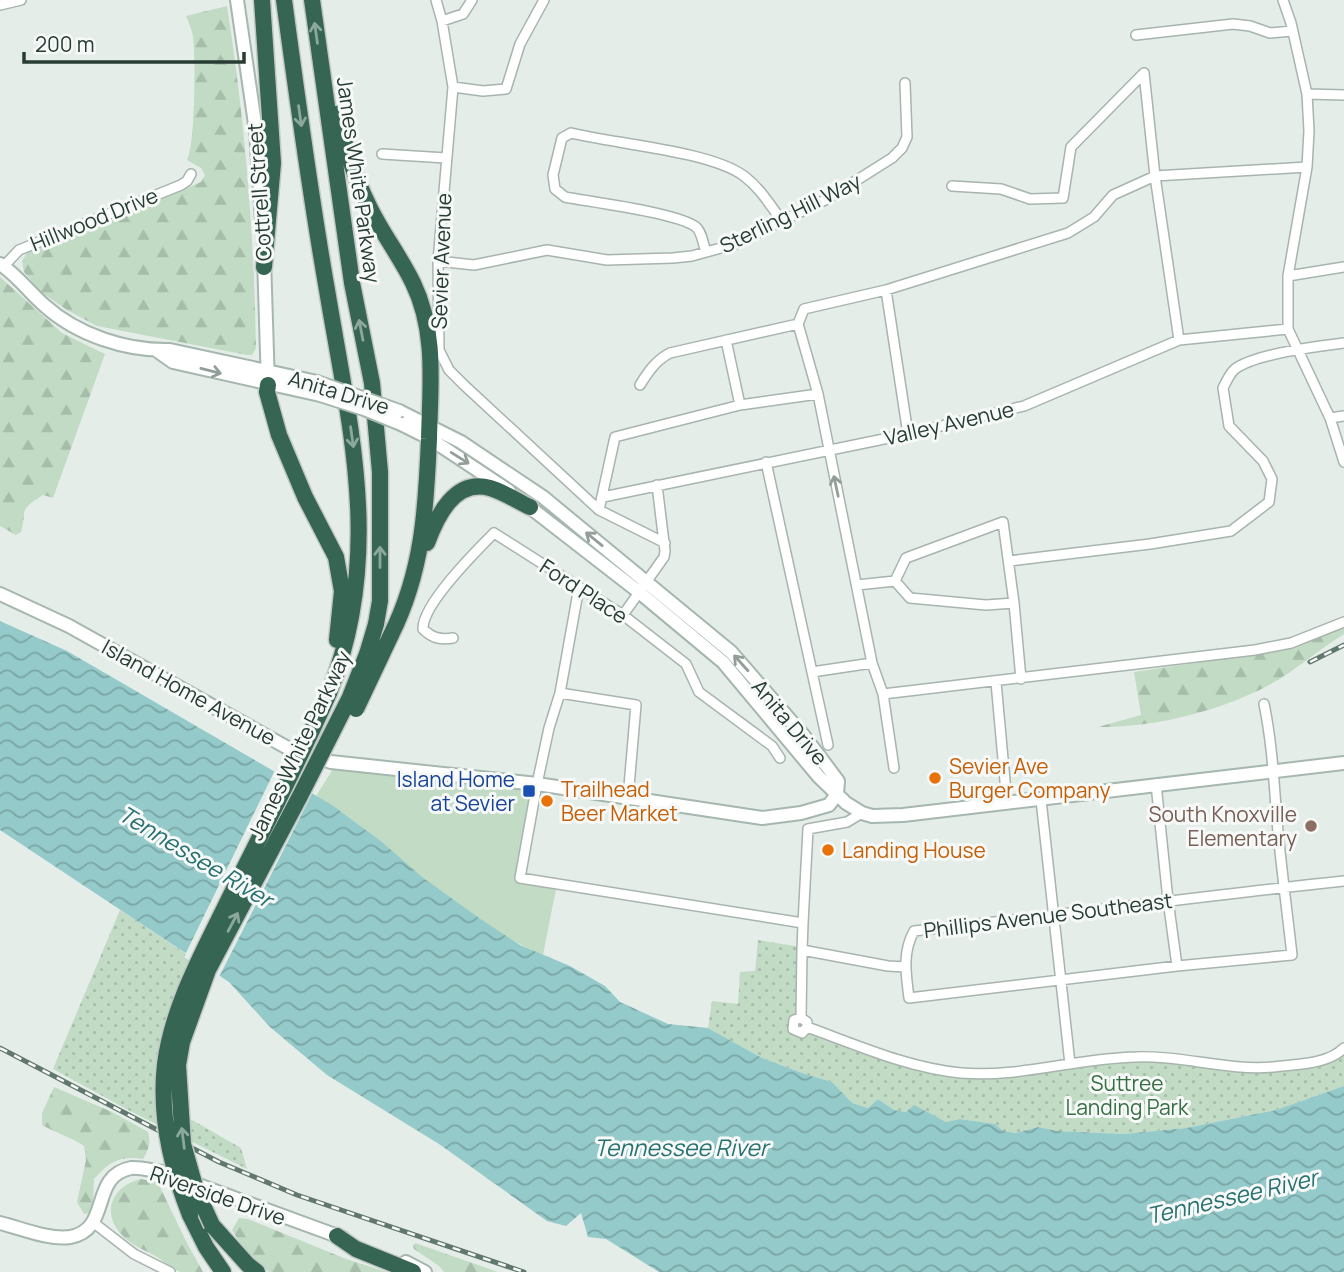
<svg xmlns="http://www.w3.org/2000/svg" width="1344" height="1272" font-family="Manrope,sans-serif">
<defs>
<pattern id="forest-firs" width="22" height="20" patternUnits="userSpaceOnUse" patternTransform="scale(1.75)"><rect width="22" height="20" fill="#c1dbc4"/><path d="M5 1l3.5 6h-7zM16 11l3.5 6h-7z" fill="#a6bda9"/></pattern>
<pattern id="park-dots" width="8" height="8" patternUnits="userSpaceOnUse" patternTransform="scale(1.75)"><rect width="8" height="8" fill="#c1dbc4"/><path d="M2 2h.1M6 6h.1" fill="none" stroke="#a6bda9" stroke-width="1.8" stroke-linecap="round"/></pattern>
<pattern id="water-waves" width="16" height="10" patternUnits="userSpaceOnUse" patternTransform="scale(1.75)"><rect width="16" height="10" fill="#95caca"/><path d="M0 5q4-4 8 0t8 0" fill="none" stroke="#7aa5a5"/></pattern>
</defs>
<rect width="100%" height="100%" fill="#e5ede8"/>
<!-- green -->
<path fill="#c1dbc4" d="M333,769l198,20 -15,83 1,8 14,5 25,4 -13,66c-39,-16 -91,-52 -123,-79 -34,-29 -66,-58 -104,-80z"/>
<!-- forest -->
<path fill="url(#forest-firs)" d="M227,6c18,114 27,227 29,342l-4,7h-5l-150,-29 -30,-16 -26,-18 -17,-20 -2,-11 6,-10 59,-20 114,-49 4,-7 -4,-7 -14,-8c8,-14 9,-104 6,-123 -1,-7 -4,-14 -7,-21z
M0,277l62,56 43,21 -52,144 -10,-3c-27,17 -15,14 -22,37l-5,3 -16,-9z
M1344,626v8c-26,16 -49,37 -75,51 -48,26 -117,43 -171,42l43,-12 -7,-43 149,-22z
M54,1087l58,25 36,20c3,11 1,17 -5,27 -23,-4 -34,3 -49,20l-1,25 -3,9 -6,1 -7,-12 9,-42 -2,-14c-13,-9 -28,-13 -42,-21v-12z
M141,1179l14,3 5,5 27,56 16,29c-7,0 -15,0 -22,0 -8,-2 -16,-10 -24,-15 -10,-6 -24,-11 -33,-20 -24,-22 -13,-51 17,-58z
M239,1218l9,1 98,40 41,13h-118c-16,-13 -27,-25 -37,-42z
M415,1243l83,29h-54l-5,-6 -25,-17 -1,-3z"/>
<!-- park -->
<path fill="url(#park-dots)" d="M120,910l72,48 -22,53 -14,49 1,40 84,48 6,21 -117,-58 -77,-42z
M758,940l37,6 7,4 -1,67 7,8 92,34 61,14 157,-15 115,9 83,-6 28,-13v38l-68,24 -90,18 -62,6 -67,-3 -19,-4 -22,6 -13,-2 -8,-7 -35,-5 -14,3 -32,-16 -7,6 -13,-2 -16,-11 -10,9 -16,-5 -20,-21 -27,-8 -43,-16 -54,-30 4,-27 26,3 2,-32 15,-1z"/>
<!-- water -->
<path fill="url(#water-waves)" d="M0,621l67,30 265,154 50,37 40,35 57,41 41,27 50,21 35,20 15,16 48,22 40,4 54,30 43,16 27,8 20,21 16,5 10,-9 16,11 12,2 8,-7 32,17 14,-3 35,5 8,7 13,2 22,-6 19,4 67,3 62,-6 90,-18 68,-24v186h-685l-53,-33 -18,-2 -7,-24 -15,13 -19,-5 -108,-77 -112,-69 -57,-48 -41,-45 -229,-152z"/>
<!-- pier -->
<path fill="#e5ede8" d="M276,768l38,22 -96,189 -34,-22z"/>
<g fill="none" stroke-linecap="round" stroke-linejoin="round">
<defs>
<path id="street" d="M436,0l6,21 11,66 -15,174 1,89 10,20 15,15 135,125 66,33
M1283,0l8,23 16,71 2,37 -2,36 -19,109v53l42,89 14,44
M0,5l21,-5
M442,21l21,-7 9,-14
M1136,35l97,-11 17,2 20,7 22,-2
M1144,73l11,103 24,164
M453,87l30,4 23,-2 14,-45 24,-44
M1307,94l37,1
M382,154l64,4
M952,186l49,3 29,10 33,-1 8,-51 73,-74
M706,252c-3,-8 -4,-20 -10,-25 -17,-14 -105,-25 -131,-30l-10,-8 -2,-14 9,-37 9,-5c45,11 139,18 173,43 16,12 26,29 38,45
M438,261l36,4 73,-15 60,10 66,-2 19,-2 43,-12 92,-45 65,-41 10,-10 5,-11 -2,-54
M4,266l15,-16 162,-65 6,-4 4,-7
M1288,276l56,-9
M886,290l22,144
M798,324l20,70 54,269 11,31 11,74
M726,340l14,65
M640,385c8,-13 16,-25 30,-32l128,-29 6,-15 82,-19 182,-57 26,-16 19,-22 42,-19 152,-9
M1330,418l14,-2
M766,462l62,283
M603,497l305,-63 116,-28 155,-66 109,-11
M599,510l16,-73 125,-32 78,-11
M1009,561l141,-17 81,-13 38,-29 3,-23 -9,-18 -34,-35 -6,-38c3,-6 7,-15 12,-19 19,-15 84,-23 109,-26
M895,581l11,-23 97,-36 11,81 7,76
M895,581l15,17 76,7 28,-2
M857,585l38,-4
M579,587l-19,106 -11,35 -12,56 -17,94 283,45 -1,27 86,16 17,1
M623,615l41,-58 1,-6 -8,-66
M453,638c-13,2 -21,0 -30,-9 -1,-24 53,-78 71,-96l129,82 63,49 13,28 73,54 8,12
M812,672l60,-9
M996,682l11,121
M560,693l76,12 -8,93
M883,694l372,-44 36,-7 53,-21
M1264,704c8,38 10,78 13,117 4,45 10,89 15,134l-115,11 -268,32c-3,-24 -7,-45 5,-67 143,-15 286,-35 430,-50
M1156,784l12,116 9,66
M1041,800l29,264
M803,923l5,-94 39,-7 15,-9
M802,950l-1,68 6,4v5c50,18 101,41 154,46 59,5 116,-15 175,-16 46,-2 91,14 137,10 23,-3 54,-2 71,-19
M801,1018l-7,2 -1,9 9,4 5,-6
M94,1223l40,31 36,18"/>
<path id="secondary" d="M237,0l19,131 6,91
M264,258l4,127
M0,264c17,11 29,28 44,41 33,30 82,46 126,45l147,32
M156,350l17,12 147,33
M399,411l62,31 82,55 188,155 73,84 34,45 -1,13
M401,424l28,14 80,53
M523,502l116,90 84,70 96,115 27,26 16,10 10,3 31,-1 441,-52
M0,594l69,32 217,121 45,15 206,22 225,34 39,-5 28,-8 8,-11
M0,1223c21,5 48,17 70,14 42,-7 19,-61 61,-69 10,-1 22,3 32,4l180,66
M406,1262l19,10"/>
<path id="highway" d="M262,0l11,163 -9,104
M284,0c13,97 26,194 43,290 23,139 57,265 2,403
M312,0l40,283 20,100 8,89v129l-4,23
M336,114c9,31 18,62 32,90 13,28 32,52 45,79 24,49 17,104 16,156 -3,70 -6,132 -38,196
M268,385l-1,7 12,43 26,62 31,60 6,34 -5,49
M427,543c10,-27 28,-65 63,-55 14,4 27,13 40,19
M190,1215l16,32 17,25
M212,1225l36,40 9,7
M337,1236l19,13 57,23"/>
</defs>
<!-- street casing -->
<use href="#street" stroke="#a8b4ae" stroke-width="12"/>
<!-- secondary casing -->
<use href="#secondary" stroke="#a5b7ae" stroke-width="16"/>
<!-- highway casing -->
<use href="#highway" stroke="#c3c8c6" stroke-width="19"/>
<!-- street -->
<use href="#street" stroke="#fff" stroke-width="9"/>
<!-- secondary -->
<use href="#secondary" stroke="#fff" stroke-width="12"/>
<!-- highway -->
<use href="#highway" stroke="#366554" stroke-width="16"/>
<defs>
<path id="rail" d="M1310,662l34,-17
M0,1048l219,114 78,33 227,77"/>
</defs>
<!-- rail casing -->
<use href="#rail" stroke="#61786e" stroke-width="5"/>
<!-- rail -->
<use href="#rail" stroke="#f6f9f7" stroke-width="2.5" stroke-dasharray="8" stroke-linecap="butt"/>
<defs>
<path id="secondary-bridge" d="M317,382l82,29
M320,395l44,14 37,15"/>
<path id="highway-bridge" d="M356,709l35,-74
M190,1215c-19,-48 -31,-99 -25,-151 7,-55 35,-106 59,-155 35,-71 73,-143 105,-216
M212,1225l-16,-35 -13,-46 -5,-79 4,-23 26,-72 92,-174 50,-99 17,-43 9,-30"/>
</defs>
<!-- secondary-bridge casing -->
<use href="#secondary-bridge" stroke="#a5b7ae" stroke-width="16" stroke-linecap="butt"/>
<!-- highway-bridge casing -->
<use href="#highway-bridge" stroke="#c3c8c6" stroke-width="19" stroke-linecap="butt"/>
<!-- secondary-bridge -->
<use href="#secondary-bridge" stroke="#fff" stroke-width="12"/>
<!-- highway-bridge -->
<use href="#highway-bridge" stroke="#366554" stroke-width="16"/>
</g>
<!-- one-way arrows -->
<defs><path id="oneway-shaft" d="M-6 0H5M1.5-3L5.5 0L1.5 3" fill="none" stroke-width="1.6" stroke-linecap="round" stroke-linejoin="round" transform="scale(1.75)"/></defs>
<g stroke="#8ca89d">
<use href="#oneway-shaft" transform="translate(316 33) rotate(-98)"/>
<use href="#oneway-shaft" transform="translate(300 116) rotate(82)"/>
<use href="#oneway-shaft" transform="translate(361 330) rotate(-101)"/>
<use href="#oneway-shaft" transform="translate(352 437) rotate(82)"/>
<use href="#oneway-shaft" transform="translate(380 557) rotate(-90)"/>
<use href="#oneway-shaft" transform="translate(233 922) rotate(-62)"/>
<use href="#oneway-shaft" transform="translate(183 1138) rotate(-97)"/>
</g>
<g stroke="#939e99">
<use href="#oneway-shaft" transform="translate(211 371) rotate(14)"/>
<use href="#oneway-shaft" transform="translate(460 458) rotate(32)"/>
<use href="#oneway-shaft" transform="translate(836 486) rotate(-102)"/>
<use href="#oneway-shaft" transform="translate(594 539) rotate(-141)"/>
<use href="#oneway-shaft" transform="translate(741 663) rotate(-132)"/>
</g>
<!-- markers -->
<g fill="#e8710a" stroke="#f6f9f7" stroke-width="2.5">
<circle cx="935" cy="778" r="7"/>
<circle cx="547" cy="801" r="7"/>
<circle cx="828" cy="850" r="7"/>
</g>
<rect fill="#1a4fb4" stroke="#f6f9f7" stroke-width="2.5" x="522" y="784" width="14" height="14" rx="3.5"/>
<circle fill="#8d6e63" stroke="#f6f9f7" stroke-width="2.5" cx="1311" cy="826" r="7"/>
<g text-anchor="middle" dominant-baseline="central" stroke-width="6" stroke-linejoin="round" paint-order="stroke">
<!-- street labels -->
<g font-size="21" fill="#273c33" stroke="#f6f9f7">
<text transform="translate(359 180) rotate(82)">James White Parkway</text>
<text transform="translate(259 192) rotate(-94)">Cottrell Street</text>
<text transform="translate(790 213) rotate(-26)">Sterling Hill Way</text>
<text transform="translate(94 219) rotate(-22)">Hillwood Drive</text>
<text transform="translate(441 261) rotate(-88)">Sevier Avenue</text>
<text transform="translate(339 392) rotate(17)">Anita Drive</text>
<text transform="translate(949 423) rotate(-13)">Valley Avenue</text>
<text transform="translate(584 591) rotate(33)">Ford Place</text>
<text transform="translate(189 692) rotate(29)">Island Home Avenue</text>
<text transform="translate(790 722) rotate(50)">Anita Drive</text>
<text transform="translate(299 745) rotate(-64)">James White Parkway</text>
<text transform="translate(1048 915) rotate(-7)">Phillips Avenue Southeast</text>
<text transform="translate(218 1195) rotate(19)">Riverside Drive</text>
</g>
<!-- food labels -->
<g font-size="21" fill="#c56008" stroke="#f6f9f7" text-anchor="start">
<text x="949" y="766">Sevier Ave<tspan x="949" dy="24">Burger Company</tspan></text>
<text x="561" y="789">Trailhead<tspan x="561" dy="24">Beer Market</tspan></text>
<text x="842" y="850">Landing House</text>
</g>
<!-- transit labels -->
<g font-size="21" fill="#164399" stroke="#f6f9f7" text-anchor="end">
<text x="515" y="779">Island Home<tspan x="515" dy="24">at Sevier</tspan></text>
</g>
<!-- education labels -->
<g font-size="21" fill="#785e54" stroke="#f6f9f7" text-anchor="end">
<text x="1297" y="814">South Knoxville<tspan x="1297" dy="24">Elementary</tspan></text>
</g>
<!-- park labels -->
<g font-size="21" fill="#356f43" stroke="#f6f9f7">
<text x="1127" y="1083">Suttree<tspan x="1127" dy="24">Landing Park</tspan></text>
</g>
<!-- water labels -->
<g font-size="23" font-style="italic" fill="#287171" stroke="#f6f9f7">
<text transform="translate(196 856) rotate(31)">Tennessee River</text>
<text x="681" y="1147">Tennessee River</text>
<text transform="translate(1232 1196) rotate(-13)">Tennessee River</text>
</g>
</g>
<!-- scale -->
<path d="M24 52v10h220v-10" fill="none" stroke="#273c33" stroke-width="3.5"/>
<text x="35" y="52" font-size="21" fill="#273c33" stroke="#f6f9f7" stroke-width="5" paint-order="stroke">200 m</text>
</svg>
